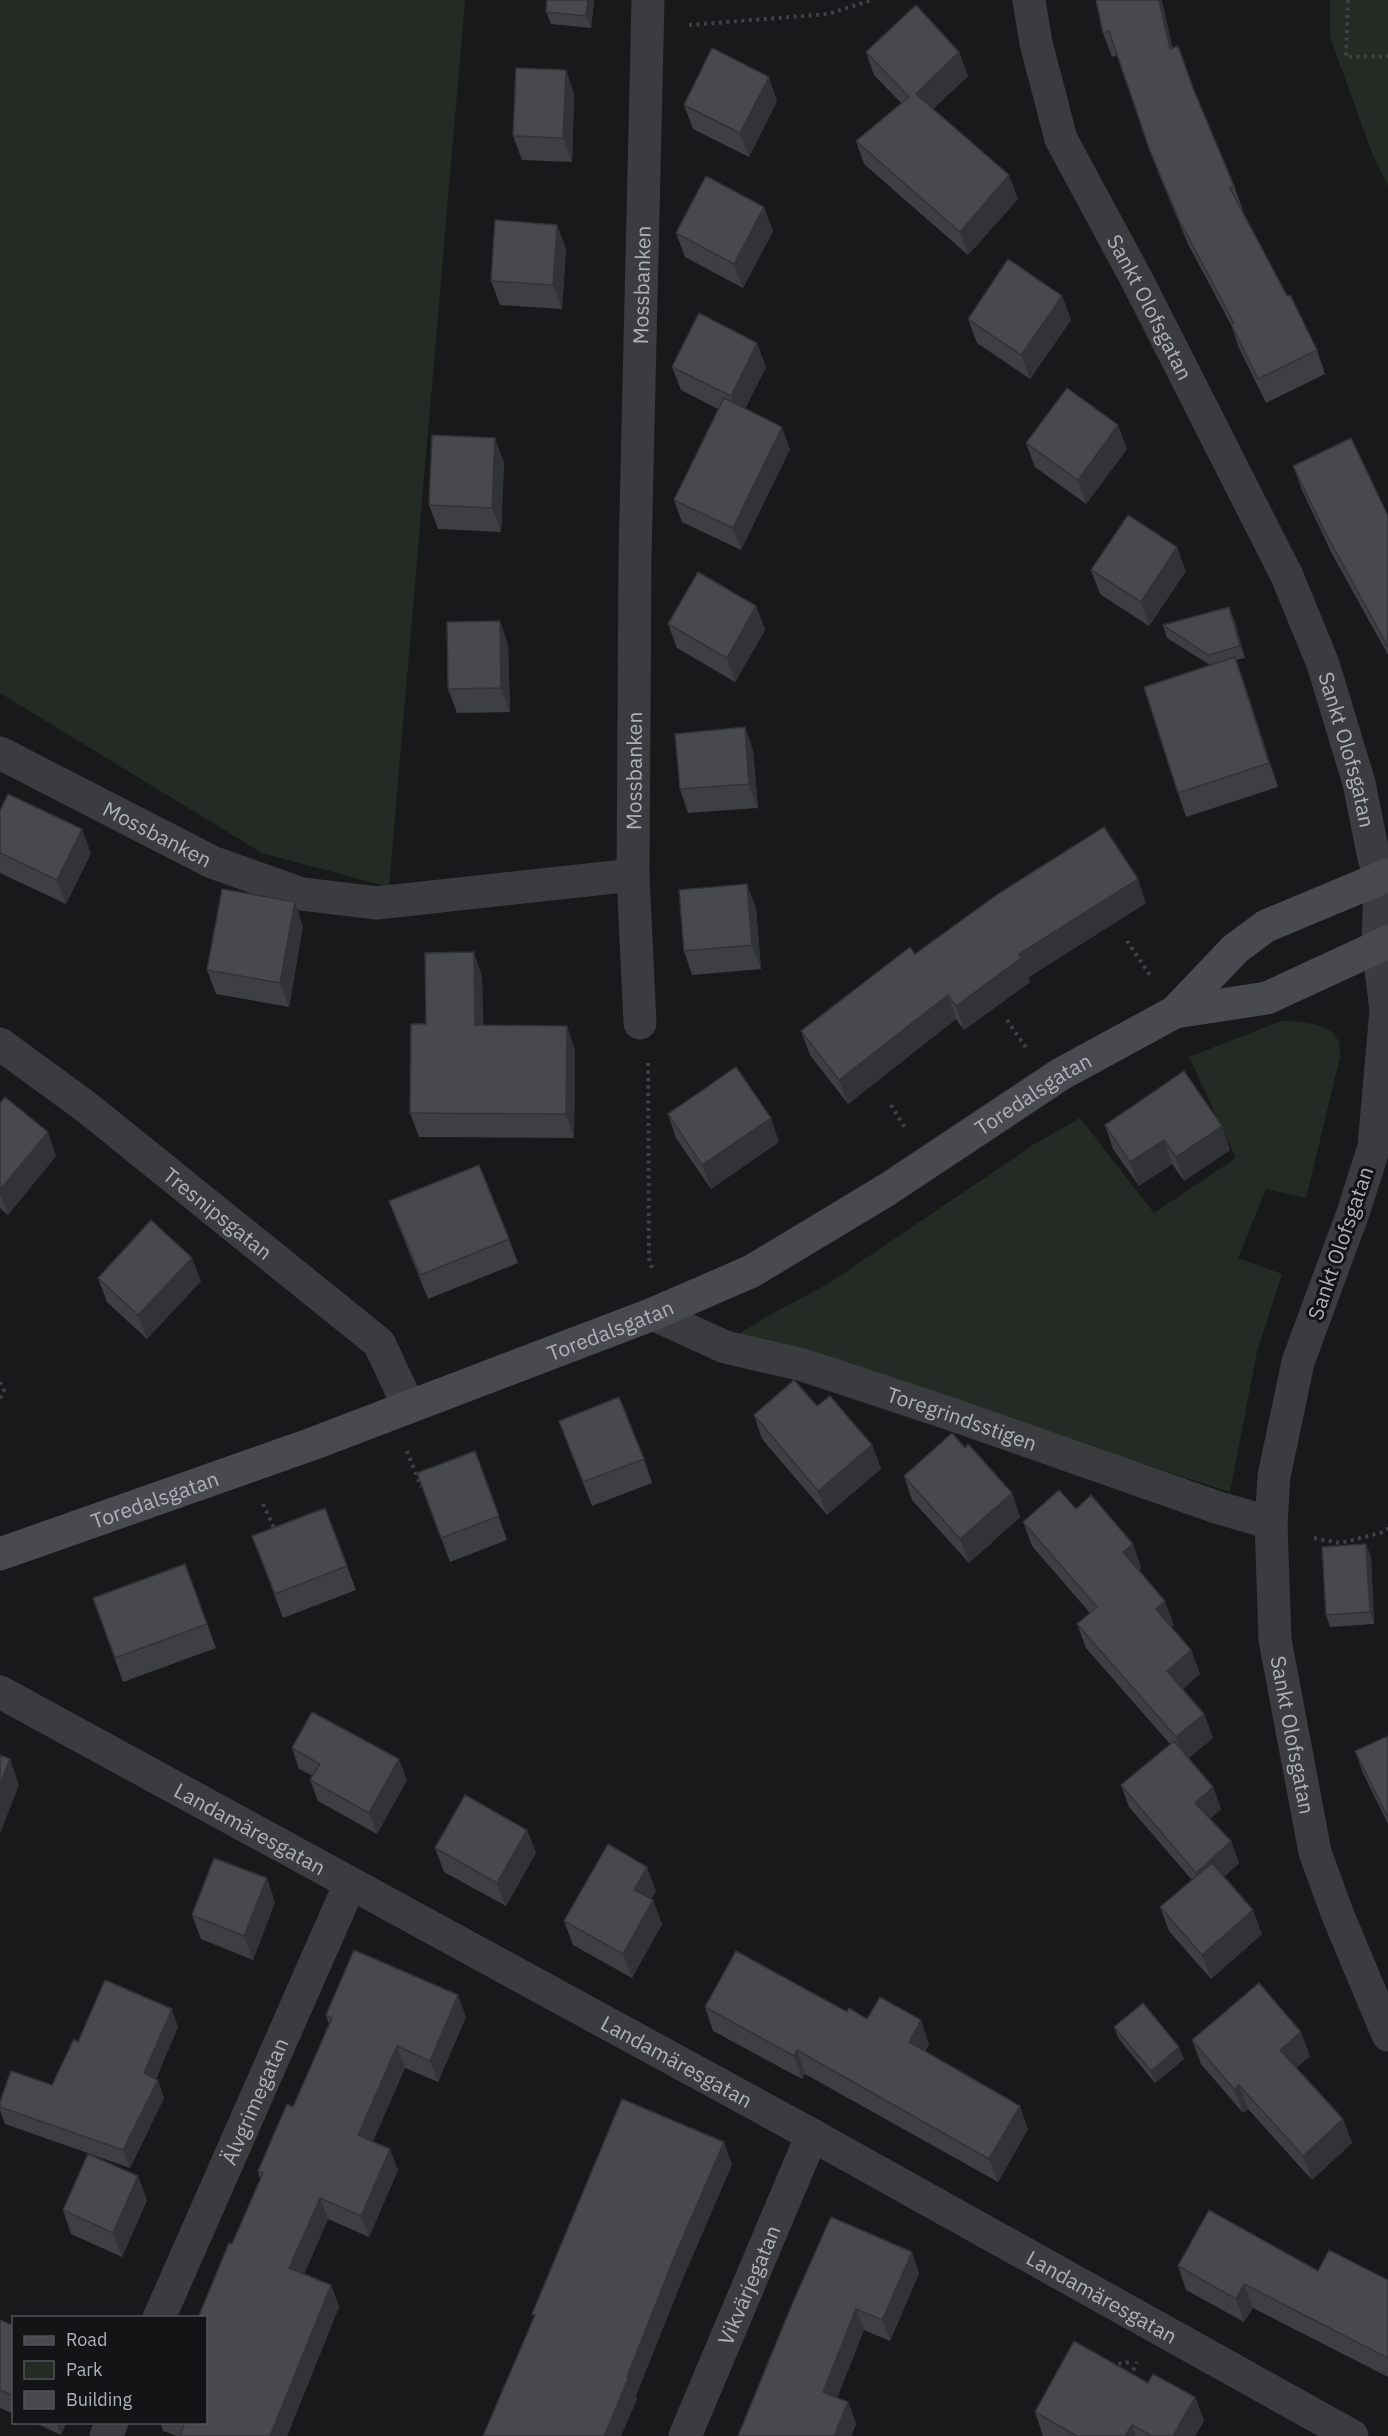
<svg xmlns="http://www.w3.org/2000/svg" width="1388" height="2436" font-family="'IBM Plex Sans',sans-serif">
<rect width="100%" height="100%" fill="#19191b"/>
<!-- green -->
<path fill="#242b25" d="M0,0h465l-76,887 -127,-34 -262,-160z
M1330,0h58v186l-16,-33 -42,-116z
M1281,1021c19,1 48,0 58,21 1,4 1,11 1,15l-34,141 -40,-9 -28,69 44,16 -25,78 -27,140 -491,-158 27,-17 62,-33 208,-141 44,-25 74,95 82,-55 -47,-101z"/>
<g fill="none" stroke-linecap="round" stroke-linejoin="round">
<!-- path -->
<path stroke="#414247" stroke-width="4" stroke-dasharray="3 4.5" stroke-linecap="butt" d="M1348,0l-2,57 42,-1
M689,25l139,-11 44,-14
M1127,941l25,37
M1007,1020l20,29
M648,1063l1,195 3,10
M891,1105l14,23
M0,1382l4,9 -4,7
M407,1451l14,36
M263,1504l12,26
M1314,1538l26,5 44,-11 4,-4
M1111,2365l19,-3
M1130,2377l7,-15"/>
<!-- street -->
<g stroke="#3b3b40" stroke-width="33">
<path id="s1" d="M1029,0l7,43 25,96 77,143 149,294 36,88 36,119 15,75 6,20 -2,68 8,64 -12,137 -21,66 -55,149 -24,114 -3,47 4,117 40,212 22,61 51,122"/>
<path id="s2" d="M0,753l212,109 90,32 75,9 256,-28 2,-319 13,-556"/>
<path d="M633,875l7,148"/>
<path id="s3" d="M0,1044l85,62 294,237 30,64"/>
<path id="s4" d="M653,1314l72,33 78,18 145,48 268,94 55,16"/>
<path id="s5" d="M0,1692l812,443 540,301"/>
<path id="s6" d="M159,2318l191,-434"/>
<path d="M106,2436l6,-14"/>
<path id="s7" d="M685,2436l127,-301"/>
</g>
<!-- secondary -->
<g stroke="#494a4f" stroke-width="33">
<path d="M1175,1012l92,-14 121,-56"/>
<path id="s8" d="M0,1554l312,-110 341,-130 99,-43 136,-82 173,-115 114,-62 60,-63 31,-23 122,-51"/>
</g>
</g>
<!-- wall -->
<path fill="#3e3f42" d="M547,0h47l-3,28 -40,-4 -5,-12z
M1096,0l77,47 21,44 40,95 9,24 -1,1 75,139 8,24 -59,29 -27,-55 -8,-23 -43,-81 -29,-69 -42,-120 -5,2 -9,-24z
M866,52h93l9,24 -35,33 85,90 -50,56 -104,-91 -8,-23 45,-38 -27,-28z
M566,70l8,24 -2,68 -50,-2 -9,-24z
M777,101l-28,56 -56,-28 -9,-24z
M557,225l9,24 -4,60 -62,-4 -9,-24z
M773,231l-30,57 -58,-31 -9,-24z
M1062,296l9,24 -41,59 -53,-36 -9,-24z
M672,367h94l-21,42 45,40 -49,101 -59,-28 -8,-22 44,-91 -37,-19z
M1026,443l101,6 -41,55 -51,-37z
M504,462l-3,70 -63,-3 -9,-24z
M1293,466l95,50v139l-57,-103 -29,-62z
M1091,570l95,1 -37,55 -49,-32z
M756,606l9,24 -30,52 -58,-34 -9,-24z
M1234,619l11,39 -9,2 42,127 -92,30 -8,-24 32,-128 -43,-27 -4,-13z
M500,621l8,24 2,67 -53,1 -9,-24z
M745,727l8,24 5,57 -70,5 -8,-24z
M0,811l91,42 -25,51 -66,-31z
M1146,903l-117,74 1,5 -66,48 -8,-11 -108,85 -38,-49 -9,-24 114,-77z
M756,908l5,61 -69,6 -8,-24z
M303,926l-14,81 -73,-13 -9,-24z
M482,976l1,49 92,25 -1,88 -155,-1 -9,-24 16,-89z
M0,1103l56,53 -48,59 -8,-7z
M668,1114l111,28 -68,47 -35,-51z
M1105,1125l117,1 8,24 -46,31 -12,-17 -33,22 -26,-37z
M389,1201l120,38 9,24 -90,36 -30,-74z
M98,1278l103,3 -54,58 -40,-37z
M817,1406l55,39 9,24 -54,46 -65,-76 -8,-24z
M559,1421l85,38 8,24 -60,23z
M965,1448l47,45 8,24 -51,46 -57,-63 -8,-24z
M475,1451l32,89 -57,22 -33,-89z
M325,1508l31,82 -73,28 -31,-82z
M1076,1509l57,35 8,24 -2,2 35,55 -3,2 20,23 9,24 -17,15 21,25 9,24 -24,20 24,29 8,22 -11,10 21,22 8,22 -15,14 38,57 -51,45 -42,-48 -9,-24 32,-27 -63,-73 -8,-22 49,-41 -84,-96 -9,-24 13,-11 -58,-67 -9,-24z
M1371,1557l3,67 -44,3 -4,-12z
M185,1564l31,84 -93,34 -30,-84z
M1388,1736v88l-25,-51 -8,-22z
M292,1748l115,32 -30,54 -59,-33 -8,-21 3,-4 -14,-7z
M527,1830l9,23 -30,53 -62,-34 -9,-24z
M656,1891l-5,8 2,1 9,24 -30,54 -59,-33 -9,-24z
M275,1902l-22,58 -52,-21 -9,-24z
M705,2007l142,5 20,7 62,25 -4,8 103,77 -30,53 -193,-108 -3,5 -89,-48z
M326,2015l140,2 -28,65 -33,-14 -32,73 25,29 -29,67 -41,-18 -24,55 27,11 8,22 -52,129h-110l-14,-5 -3,-9h46l26,-178 28,-65 -2,-8 35,-64 36,-83z
M178,2027l-22,52 2,1 6,18 -34,70 -125,-44 -5,-14v-8l52,-17 26,-43z
M1114,2027l70,32 -29,24 -36,-44z
M1192,2040l118,16 -14,12 47,51 9,24 -40,37 -64,-71 -5,4 -42,-49z
M147,2200l-25,57 -51,-23 -8,-24z
M1178,2266l140,5 70,9v97l-135,-69 -9,14 -58,-32z
M919,2273l-29,68 -26,-11 -27,68 11,4 8,22 -5,12h-113l55,-134z
M0,2320l14,6v88l-14,-6v1z
M1148,2383l47,14 9,24 -9,15h-152l-8,-24z
M33,2422h34l-6,13z"/>
<!-- shaded-wall -->
<path fill="#323336" d="M588,0h6l-3,28 -5,-12z
M1159,0h3l16,72 -8,-23z
M959,52l9,24 -44,41 -8,-23z
M566,70l8,24 -2,68 -9,-24z
M769,77l8,24 -28,56 -9,-24z
M1009,175l9,24 -50,56 -8,-23z
M764,207l9,24 -30,57 -9,-24z
M557,225l9,24 -4,60 -9,-24z
M1062,296l9,24 -41,59 -9,-24z
M757,343l9,24 -27,53 -8,-24z
M1118,425l9,24 -41,55 -8,-24z
M782,427l8,22 -49,101 -8,-22z
M495,438l9,24 -3,70 -9,-24z
M1177,547l9,24 -37,55 -8,-24z
M756,606l9,24 -30,52 -8,-24z
M1229,607l5,12 11,39 -5,-12z
M500,621l8,24 2,67 -9,-24z
M1235,657l9,24 34,106 -9,-24z
M745,727l8,24 5,57 -9,-24z
M82,829l9,24 -25,51 -9,-24z
M1138,879l8,24 -117,74 1,5 -66,48 -8,-24 63,-52z
M747,884l9,24 5,61 -9,-24z
M295,902l8,24 -14,81 -9,-24z
M474,952l8,24 2,73 -9,-24z
M948,995l8,24 -108,85 -9,-24z
M567,1026l8,24 -1,88 -8,-24z
M771,1118l8,24 -68,47 -9,-24z
M1222,1126l8,24 -46,31 -8,-24z
M48,1132l8,24 -48,59 -8,-21v-4z
M1164,1140l8,24 -33,22 -9,-24z
M192,1258l9,23 -54,58 -9,-24z
M872,1445l9,24 -54,46 -9,-24z
M1012,1493l8,24 -51,46 -9,-24z
M1133,1544l8,24 -9,8 -9,-24z
M1366,1544l5,13 3,67 -4,-12z
M1165,1601l9,24 -10,8 -8,-24z
M1191,1650l9,24 -24,21 -9,-24z
M1204,1714l9,24 -28,23 -9,-24z
M10,1759l9,26 -19,49v-50z
M399,1759l8,21 -30,54 -8,-21z
M1213,1787l8,22 -18,16 -8,-22z
M527,1830l9,23 -30,53 -9,-23z
M1231,1841l8,22 -35,32 -8,-22z
M647,1867l9,24 -13,23 -9,-24z
M267,1878l8,24 -22,58 -9,-24z
M653,1900l9,24 -30,54 -9,-24z
M1253,1910l9,24 -51,45 -9,-24z
M458,1995l8,22 -28,65 -8,-21z
M172,2009l6,18 -28,64 -6,-18z
M921,2020l8,24 -12,21 -8,-23z
M1301,2032l9,24 -21,18 -9,-24z
M397,2046l8,22 -39,89 -8,-22z
M1179,2047l5,12 -29,24 -4,-12z
M797,2050l8,24 -3,5 -8,-23z
M158,2080l6,18 -34,70 -7,-18z
M1239,2085l9,24 -5,4 -9,-24z
M1020,2106l8,23 -30,53 -9,-23z
M1343,2119l9,24 -40,37 -9,-24z
M724,2142l8,23 -50,116 -46,115 1,4 -16,36h-17l70,-178z
M390,2149l8,21 -29,67 -8,-21z
M138,2176l9,24 -25,57 -9,-24z
M320,2198l8,21 -31,71 -8,-22z
M912,2252l7,21 -29,68 -8,-21z
M1244,2284l9,24 -9,14 -8,-23z
M331,2285l8,22 -52,129h-17z
M856,2309l8,21 -33,83 -8,-21z
M1195,2397l9,24 -9,15h-22z
M848,2402l8,22 -5,12h-17z
M56,2422h11l-6,13z
M1132,2425l4,11h-11z"/>
<!-- building -->
<path fill="#48494d" stroke="#323336" stroke-width="1.5" d="M547,0h41l-2,16 -40,-4z
M1096,0h63l11,49 8,-3 15,42 41,98 -4,2 57,108 3,-1 27,55 -59,29 -27,-55 3,-1 -55,-103 -29,-69 -41,-120 -6,2z
M916,5l43,47 -43,42 93,81 -49,57 -104,-91 53,-44 -43,-45z
M712,48l57,29 -29,56 -56,-28z
M516,68l50,2 -3,68 -50,-2z
M706,176l58,31 -30,57 -58,-31z
M495,220l62,5 -4,60 -62,-4z
M1008,259l54,37 -41,59 -53,-36z
M699,313l58,30 -26,53 -59,-29z
M1067,388l51,37 -40,55 -52,-37z
M724,398l58,29 -49,101 -59,-28z
M432,435l63,3 -3,70 -63,-3z
M1351,438l37,78v131l-65,-119 -30,-62z
M1128,515l49,32 -36,55 -50,-32z
M698,572l58,34 -29,52 -59,-34z
M1229,607l11,39 -32,9 -45,-30z
M500,621l1,67 -53,1 -1,-67z
M1235,657l34,106 -91,30 -34,-106z
M745,727l4,57 -69,5 -5,-55z
M8,794l74,35 -25,51 -57,-27v-42z
M1104,827l34,52 -119,75 2,4 -65,48 -8,-11 -109,85 -38,-49 109,-84 5,7 83,-60z
M747,884l5,61 -68,6 -5,-61z
M222,889l73,13 -15,81 -73,-13z
M474,952l1,73 92,1 -1,88 -156,-1 1,-89h15l-1,-71z
M736,1067l35,51 -69,47 -34,-51z
M1184,1071l38,55 -46,31 -12,-17 -34,22 -25,-37z
M5,1097l43,35 -48,58v-87z
M479,1165l30,74 -89,36 -31,-74z
M151,1220l41,38 -54,57 -40,-37z
M794,1380l23,26 13,-10 42,49 -54,46 -64,-76z
M619,1397l25,62 -61,23 -24,-61z
M952,1433l13,15 3,-4 44,49 -52,46 -56,-63z
M475,1451l24,65 -58,22 -24,-65z
M1059,1490l17,19 15,-14 42,49 -10,8 42,49 -9,8 35,41 -24,21 37,43 -28,23 -99,-113 20,-17 -74,-85z
M325,1508l22,58 -72,28 -23,-58z
M1366,1544l4,68 -44,3 -4,-68z
M185,1564l22,60 -92,34 -22,-60z
M312,1712l87,47 -30,54 -59,-33 10,-16 -28,-16z
M1388,1736v82l-33,-67z
M1174,1741l39,46 -18,16 36,38 -35,32 -75,-88z
M0,1755l10,4 -10,25z
M465,1795l62,35 -30,53 -62,-35z
M608,1844l39,23 -13,23 19,10 -30,54 -59,-33z
M214,1858l53,20 -23,58 -52,-21z
M1212,1863l41,47 -51,45 -42,-48z
M354,1950l104,45 -28,66 -33,-15 -39,89 32,14 -29,67 -41,-18 -31,70 42,17 -61,151h-90l5,-14h21v-104h-8l31,-75 3,1 31,-71 -5,-2 29,-67 6,3 39,-89 -6,-3z
M736,1951l111,61 2,-4 18,11 13,-22 41,23 -12,22 111,64 -31,53 -192,-109 -3,6 -89,-49z
M105,1980l67,29 -28,64 14,7 -35,70 -123,-43v-5l11,-31 41,14 22,-46 4,3z
M1259,1983l42,49 -21,18 63,69 -40,37 -64,-71 -5,4 -42,-49z
M1143,2003l36,44 -28,24 -37,-44z
M622,2099l102,43 -50,116 -47,119h2l-25,59h-121l52,-121 -3,-1z
M88,2154l50,22 -25,57 -50,-23z
M1209,2210l109,61 11,-21 59,30v78l-144,-74 -8,15 -58,-33z
M831,2217l81,35 -30,68 -26,-11 -33,83 25,10 -14,34h-96l55,-134z
M0,2320l14,6v70l-14,-6z
M1074,2341l74,42 5,-9 42,23 -22,39h-21l-20,-11 -7,11h-48l-42,-24z"/>
<g text-anchor="middle" dominant-baseline="central" stroke-width="6" stroke-linejoin="round" paint-order="stroke">
<!-- street labels -->
<g font-size="21" fill="#adb1b9" stroke="#141416">
<text stroke="none"><textPath href="#s2" startOffset="1257">Mossbanken</textPath></text>
<text stroke="none"><textPath href="#s1" startOffset="333">Sankt Olofsgatan</textPath></text>
<text stroke="none"><textPath href="#s1" startOffset="819">Sankt Olofsgatan</textPath></text>
<text stroke="none"><textPath href="#s2" startOffset="771">Mossbanken</textPath></text>
<text stroke="none"><textPath href="#s2" startOffset="177">Mossbanken</textPath></text>
<text stroke="none"><textPath href="#s8" startOffset="1136">Toredalsgatan</textPath></text>
<text stroke="none"><textPath href="#s3" startOffset="276">Tresnipsgatan</textPath></text>
<text transform="translate(1340 1243) rotate(-71)">Sankt Olofsgatan</text>
<text stroke="none"><textPath href="#s8" startOffset="650">Toredalsgatan</textPath></text>
<text stroke="none"><textPath href="#s4" startOffset="327">Toregrindsstigen</textPath></text>
<text stroke="none"><textPath href="#s8" startOffset="164">Toredalsgatan</textPath></text>
<text stroke="none"><textPath href="#s1" startOffset="1827">Sankt Olofsgatan</textPath></text>
<text stroke="none"><textPath href="#s5" startOffset="285">Landamäresgatan</textPath></text>
<text stroke="none"><textPath href="#s5" startOffset="771">Landamäresgatan</textPath></text>
<text stroke="none"><textPath href="#s6" startOffset="237">Älvgrimegatan</textPath></text>
<text stroke="none"><textPath href="#s7" startOffset="164">Vikvärjegatan</textPath></text>
<text stroke="none"><textPath href="#s5" startOffset="1257">Landamäresgatan</textPath></text>
</g>
</g>
<!-- legend -->
<rect x="12" y="2316" width="195" height="108" fill="#141416" stroke="#515357" stroke-width="1.5"/>
<rect x="24" y="2336" width="30" height="9" fill="#494a4f" stroke="#515357" stroke-width="1.5"/>
<text x="66" y="2346" font-size="18" fill="#adb1b9">Road</text>
<rect x="24" y="2361" width="30" height="18" fill="#242b25" stroke="#515357" stroke-width="1.5"/>
<text x="66" y="2376" font-size="18" fill="#adb1b9">Park</text>
<rect x="24" y="2391" width="30" height="18" fill="#48494d" stroke="#515357" stroke-width="1.5"/>
<text x="66" y="2406" font-size="18" fill="#adb1b9">Building</text>
</svg>
